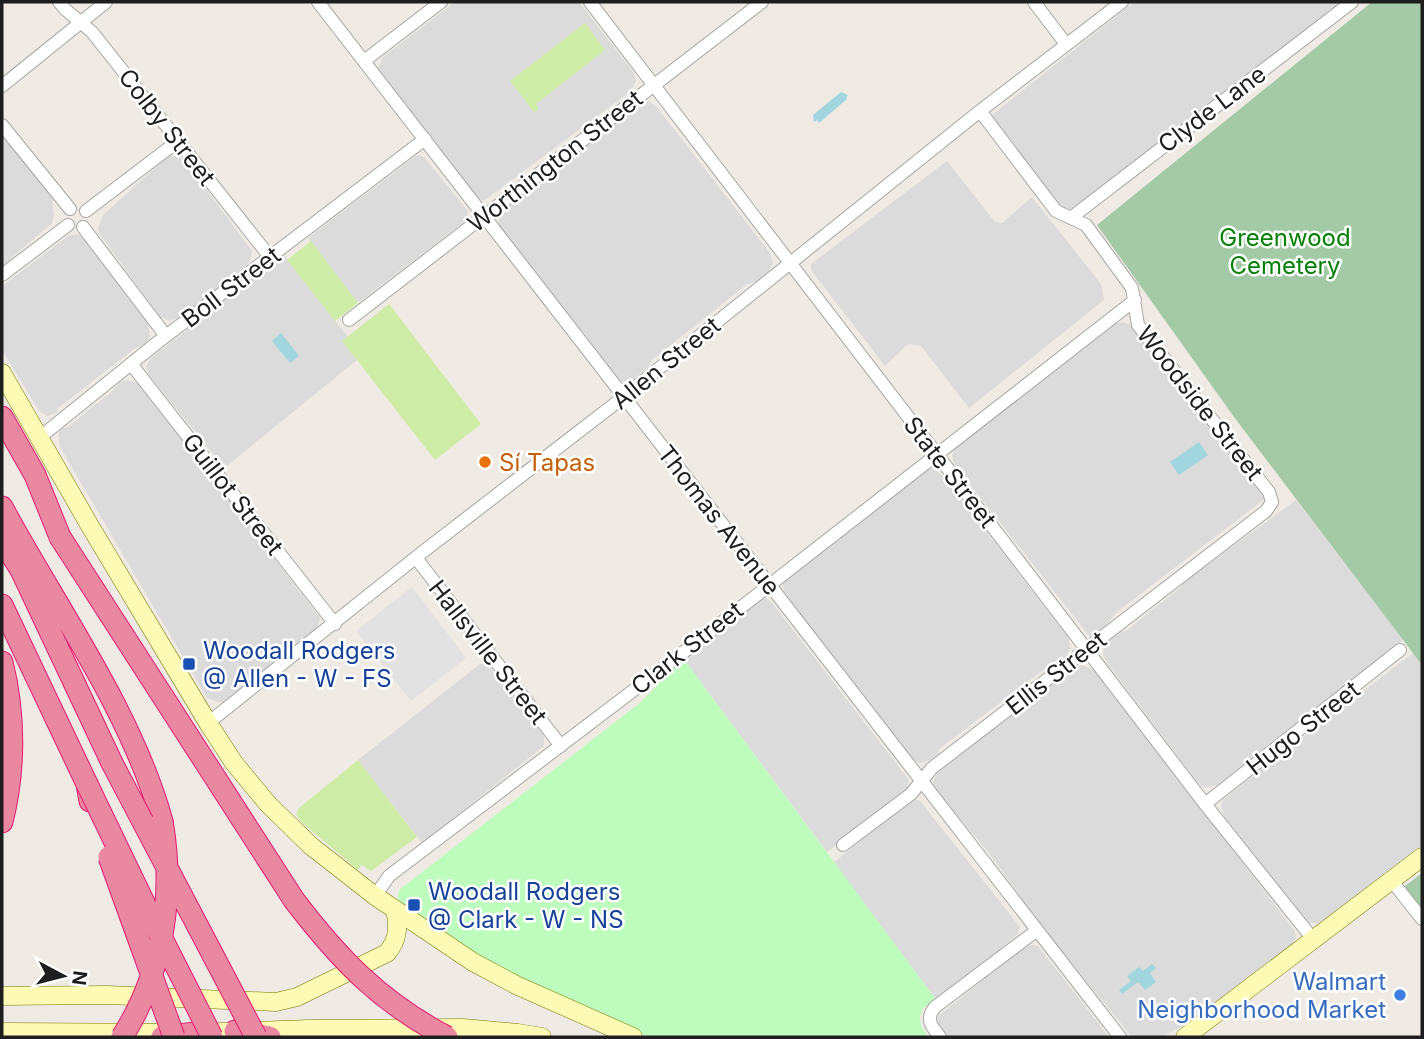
<svg xmlns="http://www.w3.org/2000/svg" width="1424" height="1039" font-family="Inter,sans-serif">
<rect width="100%" height="100%" fill="#efeae3"/>
<!-- residential -->
<path fill="#dcdbdb" d="M455,2h124l55,71 2,8 -5,10 -146,109h-5l-102,-132 5,-11z
M1134,2h210l-269,206 -14,3 -69,-91 1,-6z
M648,101l8,5 114,147 3,10 -4,8 -11,10 -12,4 -94,75 -4,7 -16,13 -8,2 -7,-2 -24,-31 -2,-7 -90,-111 -3,-13 4,-11 142,-105z
M2,136l50,61 2,18 -2,8 -50,43z
M417,155l7,2 43,53 1,6 -3,5 -107,82 -50,-65z
M168,156h10l8,6 66,89 -2,10 -6,7 -64,49 -10,4 -10,-4 -61,-84 -1,-5 5,-13z
M947,161l48,61 7,1 30,-26 69,87 3,16 -135,108 -48,-62 -13,-2 -23,22 -74,-96v-6z
M76,234l10,4 62,85 2,14 -5,7 -11,5 -77,60v4l-9,3 -9,-5 -37,-61v-64l66,-50z
M283,254l65,83 -5,5 14,18 -129,105h-6l-74,-91 -2,-8 5,-8z
M1123,322l11,5 132,171 -149,114 -17,20 -10,5 -136,-173 -2,-8 2,-6 160,-126z
M128,380l11,4 181,234 -3,12 -96,73 -14,-5 -147,-251 -2,-13 3,-5 8,-3 41,-33 10,-11z
M927,469h7l9,7 125,161 3,11 -7,10 -2,-2 -123,93v4l-9,7 -10,3 -9,-4 -126,-163 -2,-11 2,-5z
M1296,500l107,140 -186,145 -12,3 -5,-3 -93,-122 -4,-9 1,-8 15,-14 7,-1 56,-45 2,-4z
M766,598l7,6 136,176 -2,9 -80,63 -144,-194 78,-59z
M1413,653l9,12v180l-98,75 -6,3h-9l-85,-107 -3,-11 2,-5 32,-26z
M487,663l57,73v10l-122,97 -64,-83 122,-96z
M1082,665l12,5 201,261 1,7 -4,7 -92,72 -39,20h-29l-82,-100 -64,-88 -49,-57 -4,-9 4,-10 136,-105z
M915,799l5,2 100,126 -3,8 -80,66 -104,-138 76,-62z
M1034,945l4,1 71,91h-161l-10,-12v-9l88,-70z"/>
<!-- grass -->
<path fill="#ceeca6" d="M585,23l20,27 -69,54 3,5 -5,3 -24,-31z
M311,241l47,62 -23,18 -48,-61z
M389,304l92,120 -46,36 -93,-119z
M358,760l59,77 -46,34 -9,-6 -4,5 -58,-49 -4,-7 3,-6z"/>
<!-- cemetery -->
<path fill="#a3c9a6" d="M1372,2h50v663l-188,-248 -137,-192z
M1422,873v41l-21,-25z"/>
<!-- park -->
<path fill="#befcbe" d="M683,658l254,343 -14,7c-6,12 -2,19 5,29h-280l-136,-63 -54,-32 -60,-41 1,-11 242,-188z"/>
<!-- parking -->
<path fill="#e2e2e2" d="M412,587l54,71 -55,43 -55,-70z"/>
<!-- water -->
<path fill="#a1d6df" d="M841,92l7,3 -2,2 1,2 -28,24 -2,-3 -3,2 -1,-7z
M281,333l18,23 -9,7 -18,-22z
M1199,442l9,13 -29,20 -9,-13z
M1152,964l4,4 -6,5 6,9 -11,8 -7,-8 -16,12 -3,-4 12,-9 -4,-5 12,-9 4,4z"/>
<g fill="none" stroke-linecap="round" stroke-linejoin="round">
<defs>
<path id="street" d="M59,2l7,8 26,22 178,225
M318,2l802,1035
M590,2l615,802 108,135
M1034,2l32,42
M364,61l77,-59
M2,86l104,-84
M2,125l68,84
M86,211l92,-70
M1072,217l280,-215
M83,227l83,109
M2,275l66,-50
M349,320l413,-318
M131,364l204,260
M39,438l119,-96 267,-203
M416,558l145,188
M208,723l216,-172 188,-145 368,-295 142,-109
M1205,804l195,-154
M843,845l68,-51 21,-26 334,-257 6,-9 -3,-10 -131,-167 -6,-37 -46,-63 -30,-14 -76,-100
M1391,880l31,39
M375,896l14,-20 287,-218 459,-358
M940,1037c-9,-11 -15,-18 -5,-30l101,-76"/>
<path id="secondary" d="M2,373l88,153 118,197 26,40 34,41 43,42 64,50 98,66 43,23 117,52
M2,996l105,-1 169,7 21,-5 90,-44c11,-13 12,-26 8,-43
M2,1032l194,1 113,-4 154,-1 55,5 24,4
M1185,1037l237,-180"/>
<path id="highway" d="M2,417l33,58 25,62
M2,507c55,102 129,203 160,314
M2,540l19,30 91,193
M2,605l85,179 3,17
M2,662c13,52 13,108 0,160
M235,1031l35,6
M162,1037l34,-4"/>
</defs>
<!-- street casing -->
<use href="#street" stroke="#a5a5a5" stroke-width="14"/>
<!-- secondary casing -->
<use href="#secondary" stroke="#767900" stroke-width="19"/>
<!-- highway casing -->
<use href="#highway" stroke="#e21c6f" stroke-width="23"/>
<!-- street -->
<use href="#street" stroke="#fff" stroke-width="12"/>
<!-- secondary -->
<use href="#secondary" stroke="#fcfab4" stroke-width="18"/>
<!-- highway -->
<use href="#highway" stroke="#ea87a1" stroke-width="21"/>
<defs>
<path id="highway-bridge" d="M60,537l234,363c45,59 86,102 153,137
M112,763l144,274
M87,784l62,129 63,124
M109,857l65,180
M122,1037c41,-64 53,-141 40,-216"/>
</defs>
<!-- highway-bridge casing -->
<use href="#highway-bridge" stroke="#e21c6f" stroke-width="23" stroke-linecap="butt"/>
<!-- highway-bridge -->
<use href="#highway-bridge" stroke="#ea87a1" stroke-width="21"/>
</g>
<!-- markers -->
<circle fill="#e8710a" stroke="#fff" stroke-width="2.5" cx="485" cy="462" r="7"/>
<g fill="#1a4fb4" stroke="#fff" stroke-width="2.5">
<rect x="182" y="657" width="14" height="14" rx="3.5"/>
<rect x="407" y="898" width="14" height="14" rx="3.5"/>
</g>
<circle fill="#3f7fe0" stroke="#fff" stroke-width="2.5" cx="1400" cy="995" r="7"/>
<g text-anchor="middle" dominant-baseline="central" stroke-width="5" stroke-linejoin="round" paint-order="stroke">
<!-- street labels -->
<g font-size="24" fill="#1e1e1e" stroke="#fff">
<text transform="translate(1212 109) rotate(-37)">Clyde Lane</text>
<text transform="translate(167 127) rotate(52)">Colby Street</text>
<text transform="translate(555 161) rotate(-38)">Worthington Street</text>
<text transform="translate(231 287) rotate(-37)">Boll Street</text>
<text transform="translate(666 363) rotate(-39)">Allen Street</text>
<text transform="translate(1200 403) rotate(52)">Woodside Street</text>
<text transform="translate(950 472) rotate(52)">State Street</text>
<text transform="translate(233 494) rotate(52)">Guillot Street</text>
<text transform="translate(719 520) rotate(52)">Thomas Avenue</text>
<text transform="translate(687 648) rotate(-38)">Clark Street</text>
<text transform="translate(488 652) rotate(52)">Hallsville Street</text>
<text transform="translate(1056 673) rotate(-38)">Ellis Street</text>
<text transform="translate(1303 728) rotate(-38)">Hugo Street</text>
</g>
<!-- park labels -->
<g font-size="24" fill="#068107" stroke="#fff">
<text x="1285" y="237">Greenwood<tspan x="1285" dy="28">Cemetery</tspan></text>
</g>
<!-- food labels -->
<g font-size="24" fill="#c56008" stroke="#fff" text-anchor="start">
<text x="499" y="462">Sí Tapas</text>
</g>
<!-- transit labels -->
<g font-size="24" fill="#164399" stroke="#fff" text-anchor="start">
<text x="203" y="650">Woodall Rodgers<tspan x="203" dy="28">@ Allen - W - FS</tspan></text>
<text x="428" y="891">Woodall Rodgers<tspan x="428" dy="28">@ Clark - W - NS</tspan></text>
</g>
<!-- shop labels -->
<g font-size="24" fill="#366cbe" stroke="#fff" text-anchor="end">
<text x="1386" y="981">Walmart<tspan x="1386" dy="28">Neighborhood Market</tspan></text>
</g>
</g>
<!-- border -->
<rect width="1424" height="1039" fill="none" stroke="#1e1e1e" stroke-width="7"/>
<!-- north arrow -->
<g transform="translate(63 976) rotate(97)" stroke="#ffffff" stroke-width="5" paint-order="stroke">
<path d="M0-5L12 26L0 18L-12 26Z" fill="#1e1e1e"/>
<text y="-10" font-size="19" font-weight="bold" text-anchor="middle" fill="#1e1e1e">N</text>
</g>
</svg>
